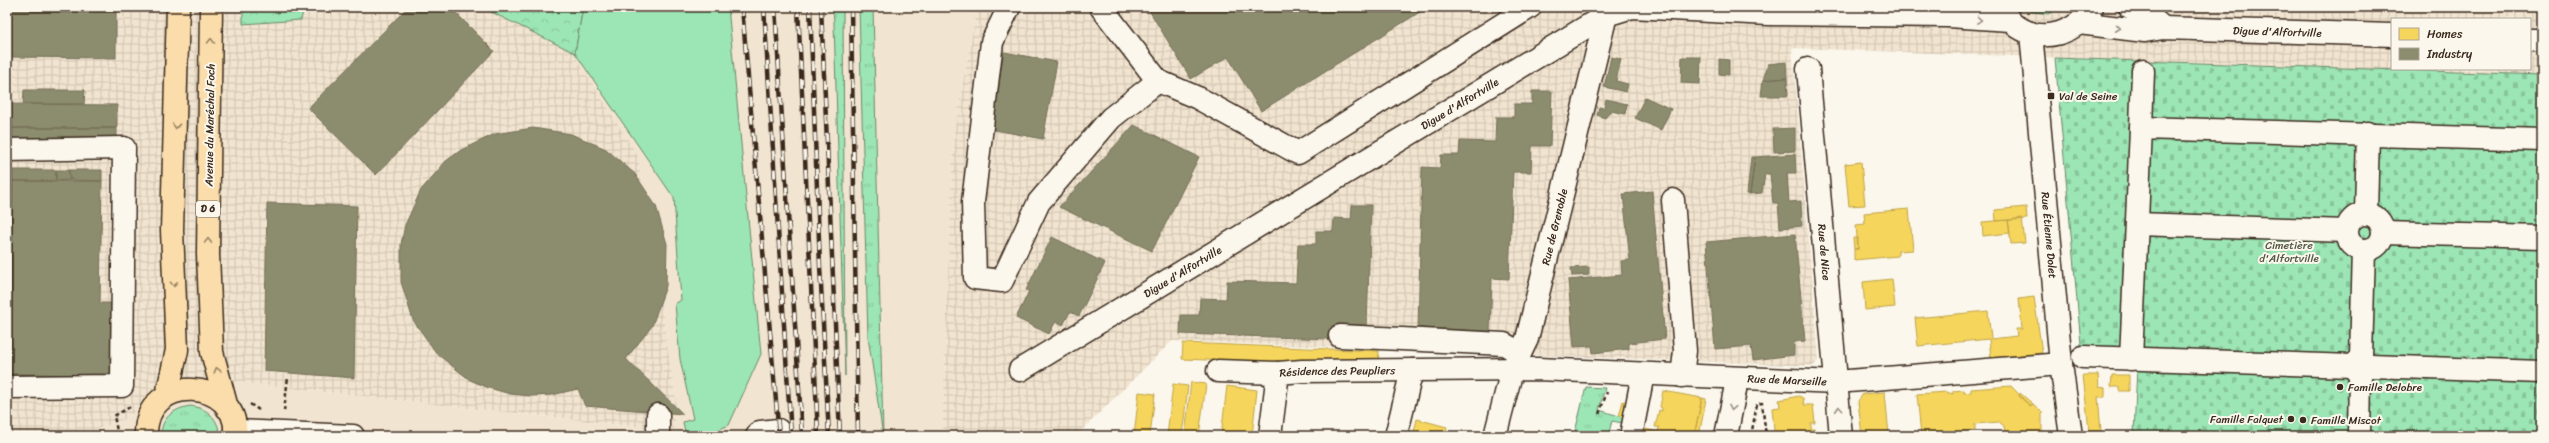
<svg xmlns="http://www.w3.org/2000/svg" width="2549" height="443" font-family="Sriracha,sans-serif">
<defs>
<pattern id="industrial-grid" width="8" height="8" patternUnits="userSpaceOnUse"><rect width="8" height="8" fill="#f1e4d0"/><path d="M0 4h8M4 0v8" fill="none" stroke="#d0c4b2"/></pattern>
<pattern id="grass-tufts" width="24" height="20" patternUnits="userSpaceOnUse"><rect width="24" height="20" fill="#9ce5b4"/><path d="M3 7l-1-3M5 7V3M7 7l1-3M15 17l-1-3M17 17v-4M19 17l1-3" fill="none" stroke="#87c59a"/></pattern>
<pattern id="forest-crowns" width="20" height="18" patternUnits="userSpaceOnUse"><rect width="20" height="18" fill="#9ce5b4"/><path d="M2 6a3 3 0 1 1 6 0M12 15a3 3 0 1 1 6 0" fill="none" stroke="#87c59a"/></pattern>
<pattern id="cemetery-stones" width="16" height="16" patternUnits="userSpaceOnUse"><rect width="16" height="16" fill="#9ce5b4"/><path d="M2 7V4a2 2 0 0 1 4 0v3zM10 15v-3a2 2 0 0 1 4 0v3z" fill="#87c59a"/></pattern>
</defs>
<rect width="100%" height="100%" fill="#fbf7ec"/>
<filter id="ink" filterUnits="userSpaceOnUse"><feTurbulence type="fractalNoise" baseFrequency=".025" numOctaves="2"/><feDisplacementMap in="SourceGraphic" scale="8" xChannelSelector="R" yChannelSelector="G"/><feConvolveMatrix kernelMatrix="1 2 1 2 8 2 1 2 1" color-interpolation-filters="sRGB"/></filter>
<g filter="url(#ink)">
<!-- built -->
<path fill="#f1e4d0" d="M576,7h401l-24,130 -11,299h-174l-1,-16 -6,16h-683l50,-18 19,-20 89,-16 437,49 3,-30 -38,-245 -71,-111z"/>
<!-- industrial -->
<path fill="url(#industrial-grid)" fill-rule="evenodd" d="M7,7h569l-8,38 70,111 38,245 -2,30 -438,-49 -89,16 -19,20 -50,18h-71z
M977,7h1565v68l-750,-27 27,311 -5,7 -642,-25 -96,95h-134l11,-299zM2392,19h138v50h-138z"/>
<!-- grass -->
<path fill="url(#grass-tufts)" stroke="#6c8869" d="M833,7h10l2,369 -11,-353z
M859,7h14l10,429 -15,-99z
M2030,7h33l-15,7 -18,-3z
M1586,387l19,1 -6,22 27,8 2,6 -16,-3 -4,15h-34z
M190,406c18,2 28,12 30,30h-59c0,-18 12,-27 29,-30z"/>
<!-- forest -->
<path fill="url(#forest-crowns)" stroke="#6c8869" d="M243,7h61l-3,13 -58,4z
M481,7h102l-8,46z"/>
<!-- cemetery -->
<path fill="url(#cemetery-stones)" stroke="#6c8869" d="M2055,58l487,17v361h-388l-20,-3 3,-67h-54z"/>
<!-- garden -->
<path fill="#9ce5b4" stroke="#6c8869" d="M583,7h145l33,347 -32,71 -25,11h-18l-3,-14 10,-3 -13,-60 -5,-55 6,-4 -7,-102 -99,-145z"/>
<!-- homes -->
<path fill="#f6d55c" stroke="#bea249" d="M1861,162l4,43 -16,1 -4,-42z
M2026,207l1,12 -31,2 -1,-11z
M1909,209l4,41 -15,1v5l-44,4v-11h4l-2,-24 9,-1 -1,-11z
M2022,218l3,25 -14,1 -3,-24z
M2008,220l2,13 -27,3 -1,-14z
M1853,238h5v11h-4z
M1892,279l3,28 -30,3 -2,-28z
M2034,297l8,56 -51,5 -2,-19 -71,7 -3,-28 73,-7 3,28 26,-3 -1,-7h6l-3,-30z
M1183,343l196,8 -1,16 -196,-8z
M2083,375h15l1,12 6,1v9h-7l3,34h-12z
M2112,375h17v16h-10v-4h-8z
M1191,382l15,2 -7,52h-14z
M1173,384l15,2 -6,50h-15z
M1227,386l30,4 -5,46h-31z
M2011,386l19,20 3,-2 9,8v24h-37l-1,-10 -5,-4 -24,2v6l-54,5 -4,-41 29,-2 7,2v-3l11,-1v3l7,-1v-3z
M1663,391l39,7 -8,38h-53v-5l4,-2 13,3 1,-5h-4l4,-17 3,1v-3l-2,-1z
M1139,392l16,2 -5,42h-16z
M1885,392l4,44h-27l-4,-35 5,-7z
M2020,393l13,11 -3,2 -11,-10z
M1799,396l4,2 1,7h9l2,18h-4v6h4l1,7h-44l2,-6 -2,-22 8,-1 -1,-7z
M1702,398l4,1 -7,37h-5z
M1623,401l7,2 -4,15 -7,-2z
M1417,419l30,8 -2,9h-32z"/>
<!-- industry -->
<path fill="#8c8c6e" stroke="#746f56" d="M7,7h109v51l-109,-1z
M408,7h42l44,44 -118,124 -68,-67z
M1147,7h281l-167,104 -33,-54 -37,22z
M1004,52l53,10 -14,77 -53,-10z
M1611,57l10,2 -5,22 12,3 -2,8 -22,-5z
M1682,57h19l-1,27 -19,-1z
M1719,59l10,1v15l-10,-1z
M1786,62l1,16 -24,2 5,-16z
M1787,78l1,18h-27l2,-16z
M24,90h61l-1,14h-61z
M1532,91h20l-2,55h-18l-1,26h-18l-4,107 -17,-1 -2,54 -72,-3 4,-162 18,1 1,-13h18l1,-14 35,1 1,-25h18v-13h18z
M1645,97l26,12 -10,21 -26,-12z
M1606,99l21,5 -2,10 -14,-3 -6,7 -8,-3 2,-8 5,1z
M7,104l110,1v23h-110z
M1134,125l65,32 -47,94 -93,-44z
M7,128h110v11h-110z
M533,128l38,6 35,15 29,25 21,32 11,38 -1,42 -14,40 -26,33 57,55 -98,-8 -7,-17 -26,6 -21,1 -21,-2 -21,-6 -19,-8 -33,-26 -24,-34 -12,-38v-38l4,-19 16,-35 25,-29 15,-11 34,-16z
M1795,128v23l-21,1 -1,-23z
M1795,154l1,19h-9l2,29 12,-1 1,25 -22,2 -2,-25h-5l-3,-29h-5l-3,19 -12,1 5,-37z
M1751,157h4l-5,37h-3z
M12,170h44v11h-44z
M56,170h13l1,10 -14,1z
M69,170h33v11l-32,-1z
M7,181h5l-1,122h-4z
M12,181h90l-2,122h16l-1,72 -108,-1v-71h4z
M1652,191l13,148 -36,4v6l-36,4 -1,-7 -18,1 -6,-67 54,-5 -1,-14 9,-1 -7,-66z
M267,203l90,3 -3,172 -90,-7z
M1352,205h19l-4,122 -35,-1v13l-152,-5 1,-19h18l1,-17 26,1 1,-18 69,2 2,-39h18v-13h17l1,-13 17,1z
M1795,234l10,107 -11,1v13l-41,5 -2,-14 -36,3 -9,-107z
M1052,237l53,26 -26,53 -9,-4 -7,13 -7,-4 -7,13 -33,-16 13,-27 -3,-1z
M1589,267v8l-17,1 -1,-8z
M7,374l99,1 -99,4z"/>
<g fill="none" stroke-linecap="round" stroke-linejoin="round">
<defs>
<g id="minor">
<path d="M1009,7l-17,35 -19,160 2,76 27,3 37,-79 72,-84 47,-37"/>
<path d="M1101,7l57,74 40,17 100,55 232,-146"/>
<path d="M2130,7l23,12 10,9"/>
<path id="s1" d="M2079,23l66,8 18,-3 229,7"/>
<path d="M2018,27c25,17 60,6 74,-20"/>
<path id="s2" d="M2031,33l30,331 10,72"/>
<path d="M2530,40h12"/>
<path id="s3" d="M1808,69l33,367"/>
<path d="M2141,128l2,-57"/>
<path d="M7,150l117,-2 -2,238 -115,1"/>
<path d="M1673,200l12,151 -3,25"/>
<path d="M2366,213l2,-80"/>
<circle cx="2365" cy="232" r="18"/>
<path d="M2137,224l209,7"/>
<path d="M2383,233l159,4"/>
<path d="M1340,336l164,8 16,9"/>
<path d="M2083,357l269,9"/>
<path d="M2361,357l3,-107"/>
<path d="M2131,359l10,-231 401,12"/>
<path d="M2370,366l172,6"/>
<path id="s4" d="M1020,370l586,-355 26,-8 137,7 179,2 62,4"/>
<path d="M1218,371l60,2"/>
<path d="M235,431l118,5"/>
<path d="M658,436v-21"/>
<path d="M757,436l3,-4 18,-2"/>
<path id="s5" d="M1270,436l8,-63 24,-2 236,-2 298,13 225,-18"/>
<path d="M1396,436l16,-66"/>
<path id="s6" d="M1495,436l17,-66 15,-31 79,-324"/>
<path d="M1631,436l12,-62"/>
<path d="M1726,436l11,-56"/>
<path d="M2359,436l1,-61 -8,-9 9,-9"/>
</g>
<path id="major" d="M211,7l-3,247 4,98 15,56
M167,395l10,-45 -5,-120 6,-223
M146,436c-2,-65 95,-58 89,0"/>
</defs>
<!-- minor casing -->
<use href="#minor" stroke="#3b2a1e" stroke-width="25"/>
<!-- major casing -->
<use href="#major" stroke="#3b2a1e" stroke-width="25"/>
<!-- path -->
<path stroke="#3b2a1e" stroke-width="2.5" stroke-dasharray="4 3" stroke-linecap="butt" d="M250,404l9,6
M284,411l4,-34
M1599,414l8,-22
M1520,433l15,3
M118,436l-4,-20 16,-9
M1751,436l6,-32 5,-1 4,33"/>
<!-- minor -->
<use href="#minor" stroke="#fbf7ec" stroke-width="22"/>
<!-- major -->
<use href="#major" stroke="#faddab" stroke-width="22"/>
<defs>
<path id="rail" d="M742,7l37,429
M764,7l27,429
M775,7l27,429
M798,7l20,429
M810,7l10,259 9,170
M821,7l19,429
M851,7l7,429"/>
</defs>
<!-- rail casing -->
<use href="#rail" stroke="#3b2a1e" stroke-width="4.5"/>
<!-- rail -->
<use href="#rail" stroke="#fbf7ec" stroke-width="3" stroke-dasharray="9" stroke-linecap="butt"/>
</g>
<!-- one-way arrows -->
<defs><path id="oneway-chevron" d="M-2-3.5L2.5 0L-2 3.5" fill="none" stroke-width="1.6" stroke-linecap="round" stroke-linejoin="round"/></defs>
<g stroke="#9b9085">
<use href="#oneway-chevron" transform="translate(1979 20) rotate(4)"/>
<use href="#oneway-chevron" transform="translate(2118 28) rotate(7)"/>
<use href="#oneway-chevron" transform="translate(1732 408) rotate(101)"/>
<use href="#oneway-chevron" transform="translate(1839 409) rotate(-95)"/>
</g>
<g stroke="#9a8464">
<use href="#oneway-chevron" transform="translate(211 41) rotate(-89)"/>
<use href="#oneway-chevron" transform="translate(176 126) rotate(92)"/>
<use href="#oneway-chevron" transform="translate(208 241) rotate(-89)"/>
<use href="#oneway-chevron" transform="translate(174 284) rotate(87)"/>
<use href="#oneway-chevron" transform="translate(217 370) rotate(-105)"/>
</g>
</g>
<!-- markers -->
<g fill="#3b2a1e" stroke="#fbf7ec" stroke-width="1.5">
<rect x="2047" y="92" width="8" height="8" rx="2"/>
<circle cx="2340" cy="387" r="4"/>
<circle cx="2291" cy="419" r="4"/>
<circle cx="2303" cy="420" r="4"/>
</g>
<g text-anchor="middle" dominant-baseline="central" stroke-width="4" stroke-linejoin="round" paint-order="stroke">
<!-- shield labels -->
<rect fill="#fbf7ec" stroke="#75685c" stroke-width="1" x="196" y="201" width="24" height="16" rx="3"/>
<g font-size="10" font-weight="bold" fill="#3b2a1e">
<text x="208" y="209">D 6</text>
</g>
<!-- street labels -->
<g font-size="11" fill="#3b2a1e" stroke="#fbf7ec">
<text stroke="none"><textPath href="#s1" startOffset="199">Digue d'Alfortville</textPath></text>
<text stroke="none"><textPath href="#s4" startOffset="514">Digue d'Alfortville</textPath></text>
<text transform="translate(210 125) rotate(-89)">Avenue du Maréchal Foch</text>
<text stroke="none"><textPath href="#s6" startOffset="218">Rue de Grenoble</textPath></text>
<text stroke="none"><textPath href="#s2" startOffset="203">Rue Étienne Dolet</textPath></text>
<text stroke="none"><textPath href="#s3" startOffset="184">Rue de Nice</textPath></text>
<text stroke="none"><textPath href="#s4" startOffset="190">Digue d'Alfortville</textPath></text>
<text stroke="none"><textPath href="#s5" startOffset="123">Résidence des Peupliers</textPath></text>
<text stroke="none"><textPath href="#s5" startOffset="573">Rue de Marseille</textPath></text>
</g>
<!-- poi labels -->
<g font-size="11" fill="#3b2a1e" stroke="#fbf7ec" text-anchor="start">
<text x="2059" y="96">Val de Seine</text>
<text x="2348" y="387">Famille Delobre</text>
<text x="2283" y="419" text-anchor="end">Famille Falquet</text>
<text x="2311" y="420">Famille Miscot</text>
</g>
<!-- park labels -->
<g font-size="11" fill="#535944" stroke="#fbf7ec">
<text x="2289" y="245">Cimetière<tspan x="2289" dy="13">d'Alfortville</tspan></text>
</g>
</g>
<!-- margin -->
<rect width="2549" height="443" fill="none" stroke="#fbf7ec" stroke-width="24"/>
<rect x="12" y="12" width="2525" height="419" fill="none" stroke="#3b2a1e" stroke-width="1.5" filter="url(#ink)"/>
<!-- legend -->
<rect x="2391" y="18" width="140" height="52" fill="#fbf7ec" stroke="#aea59a"/>
<rect x="2399" y="28" width="20" height="12" fill="#f6d55c" stroke="#aea59a"/>
<text x="2427" y="38" font-size="12" fill="#3b2a1e">Homes</text>
<rect x="2399" y="48" width="20" height="12" fill="#8c8c6e" stroke="#aea59a"/>
<text x="2427" y="58" font-size="12" fill="#3b2a1e">Industry</text>
</svg>
